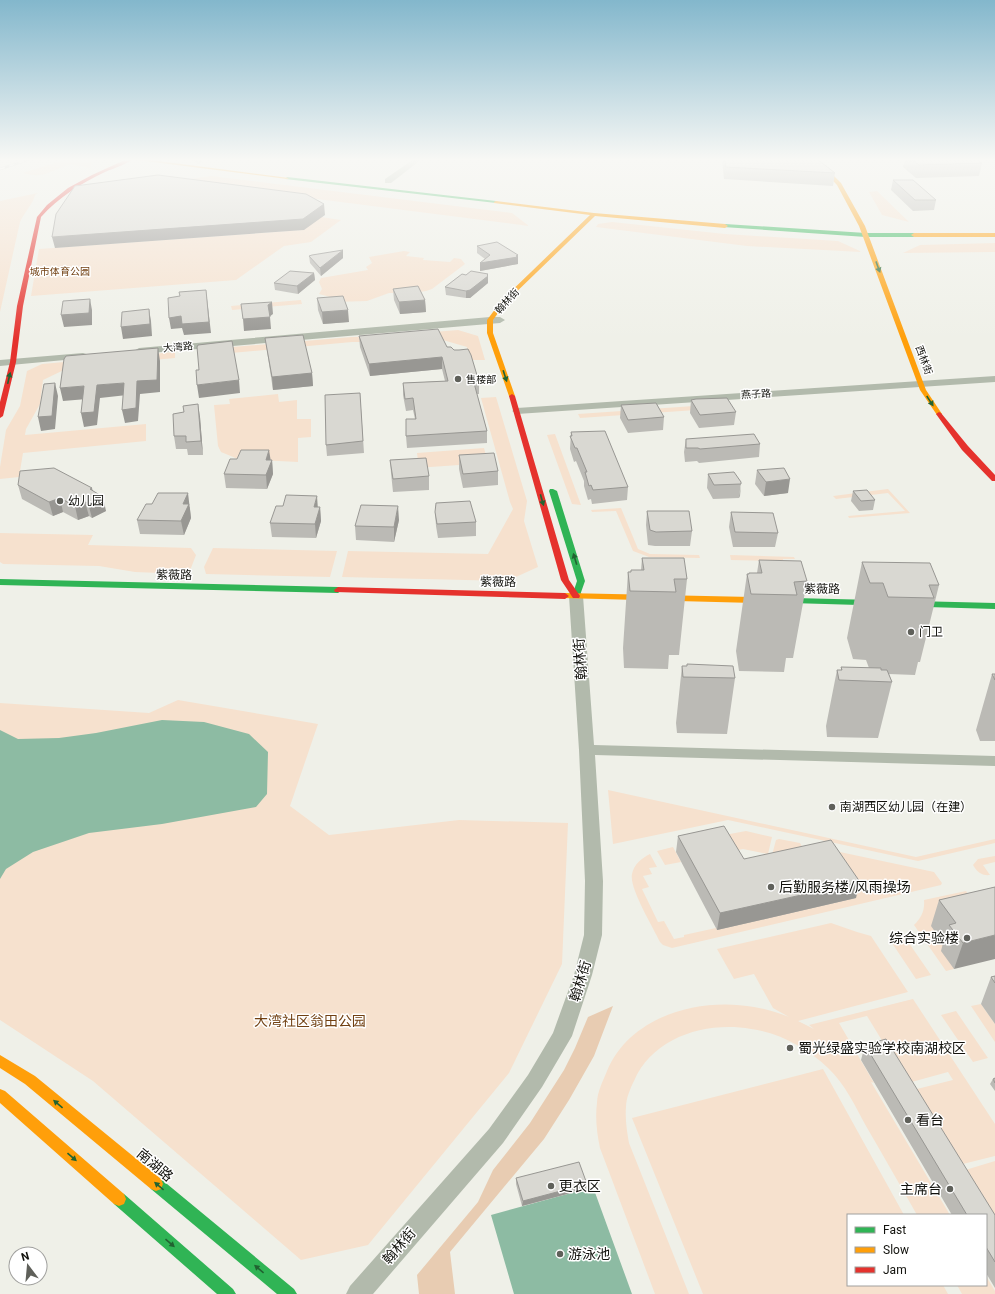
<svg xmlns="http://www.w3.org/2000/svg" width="995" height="1294" font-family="Roboto,'Noto Sans SC',sans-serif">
<rect width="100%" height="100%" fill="#eff0e8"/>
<!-- green -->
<path fill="#f6e1ce" d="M67,159l25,1 -2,8c-7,-1 -16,-4 -22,-3 -19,6 -23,14 -45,8z
M211,176l301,37 17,13 -354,-45z
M877,191l32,31 -27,-7 -13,-23z
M38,193l-3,2c-1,7 -11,18 -15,27l-20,90v-111z
M321,217l20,3 -30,22 -27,4 -48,34 -205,16 8,-47 264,-19z
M612,222l113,12 113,7 24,11 -115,-6 -151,-19 2,-3z
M995,243v9l-92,1 17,-8z
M404,251l6,1 -4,4 18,2 -1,2 27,2 4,-4 7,1 4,5 -33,25 -6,2 -13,2h-24l-22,8 -32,1 -5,-5 -11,-3 3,-5 -3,-7 2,-4 47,-8 -2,-3 6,-4 -3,-6z
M301,300l1,4 -70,6 -1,-4z
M458,330l20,6 7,24h-15l-3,-13 -31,-9 -50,4h-34l-154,14v-6l154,-13 33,-1z
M175,352v6l-107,10 -25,12 -3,24 -14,25 -1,6 121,-11v17l-123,12 -4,24 -19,2v-12l6,-37 14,-24 7,-35 15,-7z
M278,394l1,8 18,-2v19h14v18l-13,1v24l-60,-3 -17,-7 -3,-6 -4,-41 16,-1 -1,-5z
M496,397l31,104 -3,20 14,46 -31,14 -165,-4 6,-26 140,3 25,-45 -3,-7 -29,-104z
M723,404l2,4 -145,10 -2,-4z
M555,434l26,71 -9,-1 -25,-69z
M484,448l4,15 -72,5 2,-7 -1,-8z
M888,489l22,24 -61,5 -1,-2 57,-5 -17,-18 -52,6 -3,-3z
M621,508l17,41 12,5 49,1 1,3 -51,-1 -16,-6 -17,-40 -24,1 -1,-2z
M0,533l93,2 -5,10 103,3 5,7 -5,13 -7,6 -49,-2 -36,-6 -96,-2 -3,-2z
M213,548l124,3 -7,26 -124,-3 -2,-7z
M730,555l64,2 1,2h-12v2l-52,-1z
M178,700l140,24 -28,82 39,29 130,-15 109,3 -6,141 -53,109 -141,172 -67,15 -208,-179 -93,-61v-317l149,10z
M608,790l308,67 79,-18v4l-77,18 -190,-41 -115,24z
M746,831l26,6 -4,17 -25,-5 -15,3 -9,-16z
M779,839l21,4 10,17 -38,-5 4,-15z
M807,845l127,27 8,11 -1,2 -269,63 -9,-3 -3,-3c-7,-15 -31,-54 -28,-68 2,-10 10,-16 18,-20l7,13 -8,1 3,6 -9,2 6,11 -7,2 16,33 6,-1 10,18 10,-2v-2l32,-7 1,1 138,-31 -39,-39z
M673,847l8,15 -16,3 -8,-14z
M995,856v6l-12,3 7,10c-8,1 -13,-3 -17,-10l5,-6z
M966,891l8,12 -26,46 6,20 -8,2 -32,-46c7,-7 11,-14 10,-25z
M831,923l26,9 14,4 37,56 -110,29 16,8 -5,-4 104,-26 82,125v32l-36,9 -46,-75 40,-10 -5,-8 -40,11 -41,-67 -28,7 35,60 -3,-1 79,133h-33c-17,-30 -34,-60 -51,-89 -11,-20 -21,-42 -38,-58 -21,-20 -48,-35 -77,-39 -45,-8 -98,8 -117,52 -4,8 -8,18 -8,26 -1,12 1,25 3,36l60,151h-34l-55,-146c-3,-14 -5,-30 -3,-45 0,-11 6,-22 10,-32 23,-55 92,-74 147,-64 12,2 24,6 35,10l-16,-9 -19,-34 -20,5 -17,-30z
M902,933l29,42 -15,4 -28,-42z
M981,1004l14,20v18l-24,-36z
M956,1011l32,47 -15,4 -32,-47z
M823,1069l81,146h-56v70h95l5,9h-245l-71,-176z
M995,1161v64l-33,-54z
M986,1276l9,15v3h-33l-5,-9h29z"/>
<!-- forest -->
<path fill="#e8ccb2" d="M613,1006l-19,50 -25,44 -25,39 -94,113 5,42h-36l-2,-19 61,-73 15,-32 37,-47 34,-53 11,-22 13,-31z"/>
<!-- water -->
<path fill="#8dbba3" d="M162,720l42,2 45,12 19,18 -1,42 -11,13 -94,17 -73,9 -56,19 -27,17 -6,10v-149l18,9 41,-1 37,-5z
M593,1187l39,107h-118l-23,-79z"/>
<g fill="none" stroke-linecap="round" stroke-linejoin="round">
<!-- street -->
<path fill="#b2baac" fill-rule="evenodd" d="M189,159h9l4,3 -3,2z
M414,159h8l-31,24h-6v-4z
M490,317h10l5,3 -5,3 -361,31 -5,-3 5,-3z
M83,353l3,1 2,2 -2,2 -86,8v-6z
M995,376v6l-478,32 -5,-3 5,-3z
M576,592l5,1 2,3 11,149 401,11v10l-400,-11 8,126 -1,54 -10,40 -20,61 -30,51 -39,56 -130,151h-27l4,-8 139,-157 39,-54 25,-42 21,-58 10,-40 1,-54 -6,-131 -10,-154 2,-3z"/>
<!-- fast -->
<path fill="#30b455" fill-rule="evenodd" d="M287,177l209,24 2,1 -2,1 -211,-24z
M725,224l141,9h48l3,2 -3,2h-48l-143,-10 -1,-1z
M550,489h3l4,2 28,90 -6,17h-6l-1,-2 5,-15 -28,-90z
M0,579l338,8 4,3 -4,3 -338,-8z
M794,598l201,5v6l-204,-6 -1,-2z
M156,1177l5,2 133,110 3,5h-20l-126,-105 -2,-5 2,-5z
M119,1192l5,2 109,95 3,5h-19l-103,-90 -2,-5 2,-5z"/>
<!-- slow -->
<path fill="#ff9f0a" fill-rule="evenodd" d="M129,159h14l146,19 -2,1z
M812,159h5l24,24 24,43 61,164 16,24 -1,1h-4l-17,-25 -61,-164 -22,-41z
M496,201l98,12 131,11 3,2 -3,2 -130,-12 -89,86 -13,18v13l22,63 -3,2 -3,-2 -22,-63v-13l15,-20 88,-85 -96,-12v-1z
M995,233v4h-81l-3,-2 3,-2z
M565,593l229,5 4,3 -4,3 -232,-6 -1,-2 1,-2z
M0,1055l35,21 126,103 2,5 -2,5 -5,2 -5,-2 -126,-105 -25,-16z
M0,1089l5,2 119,103 2,5 -2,5 -5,2 -5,-2 -114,-101z"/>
<!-- jam -->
<path fill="#e5322d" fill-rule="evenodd" d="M127,159h6c-8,6 -19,9 -28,13 -25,12 -46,25 -64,45l-18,89 -7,56 -13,54 -3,2v-16l10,-40 7,-56 20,-89 10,-12 21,-17 24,-13z
M512,394l3,2 54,184 11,16 -1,2h-6l-12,-18 -52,-184z
M939,412l2,1 27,33 27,29v6h-3l-30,-31 -26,-36z
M338,587l227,6 4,3 -4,3 -230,-7 -1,-2z"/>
<defs>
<path id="rail" d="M0,169l31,-10"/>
</defs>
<!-- rail casing -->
<use href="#rail" stroke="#b1b5ac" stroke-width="2.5"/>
<!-- rail -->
<use href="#rail" stroke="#fff" stroke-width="1.5" stroke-dasharray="5" stroke-linecap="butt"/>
</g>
<!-- wall -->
<path fill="#bbbab5" d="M675,159h142l18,14 -2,13 -109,-7 -2,-19z
M905,159h71l6,4 -3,13 -63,2 -13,-11z
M893,180l43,20 -2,10 -21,1 -22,-21z
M477,246l41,9v9l-38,7v-8l5,-4 -8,-6z
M309,256l34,2 -22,18 -11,-13z
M314,273l1,7 -17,14 -23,-4 -1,-7z
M488,274v9l-18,15h-4l-20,-3 -1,-8 21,-12z
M393,289l32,11 1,12 -26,2 -6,-14z
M317,298l32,24 -26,2 -5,-14z
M359,336l88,11 32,35v12h-2l10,37v12l-80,5 -1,-12 9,-17 -2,-9 -7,1 -3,-16v-12l42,-2 -3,-12 -72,7 -10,-29z
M265,338l47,35 1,13 -40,4z
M360,393l4,60 -37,3 -1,-11z
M691,400l45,12 -2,13 -35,3 -9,-15z
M621,405l43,12 -1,13 -35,3 -8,-15z
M200,417l3,38h-15l-1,-6h-11l-2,-13z
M571,432l57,55 -1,13 -35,4 -1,-5 -3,1 -4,-14v-5l-8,-20 -2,1 -4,-13z
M686,439l74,5 -1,13 -60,6 -2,-2 -12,1 -1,-10z
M459,455l39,16v14l-35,3 -4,-19z
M271,460h1l1,14 -6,15 -41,-1 -2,-14z
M390,460l39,16v14l-36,2 -2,-19z
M757,470l31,23 -24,3 -9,-12z
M708,474l33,8 -2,16 -26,1 -6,-11z
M18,485l75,6 13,20 -14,7 -3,-2 -11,4 -15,-8 -10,4 -31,-17z
M853,491l22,9 -2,10 -14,1 -8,-10z
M190,507v2l1,9 -7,17 -44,-1 -3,-14z
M318,507h2l1,14 -5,17 -44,-1 -2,-14z
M647,511l45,20 -2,15h-35l-7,-1 -2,-20z
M435,512l41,10v14l-38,2 -2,-12z
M731,512l47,21 -3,14h-42l-4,-20z
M399,520l-5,22 -38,-2 -1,-14z
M642,558l45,21 -8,76h-10l-1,14 -44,-1 -1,-20 5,-76 13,-2z
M759,560l48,21 -14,77h-7l-2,14 -45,-1 -3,-20 11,-77h2v-1h8z
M862,562l77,23 -19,77h-2l-3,13 -26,-1 3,8 -14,56 -51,-1 -1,-11 11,-56h4v-3l28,1 -3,-8 -13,-1 -6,-21z
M687,664l48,14 -8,56 -50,-1 -1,-10 6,-57h5z
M992,674h3v67h-15l-4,-11z
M678,836l66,23 112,39 -139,32 -41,-78z
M995,887l-41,82 -13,-18 2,-8 -12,-17 8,-26z
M995,976v48l-14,-20 10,-27z
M865,1045l130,170v73l-9,-15v-58h-34l-91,-155z
M995,1078v13l-5,-7 3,-5z
M516,1178l70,11 -64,17 -6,-22z"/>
<!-- shaded-wall -->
<path fill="#989793" d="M324,204l1,11 -21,15 -249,18 -3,-11z
M343,250v8l-22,18 -1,-8z
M518,255v9l-38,7v-8z
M314,273l1,7 -17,14 -1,-8z
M488,274v9l-18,15h-4v-7z
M206,290l5,43 -27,2 -2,-7 -11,1 -2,-11z
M90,299l2,11v15l-28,2 -3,-12z
M425,300l1,12 -26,2 -1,-12z
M272,302l1,12 -4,3h1l1,12 -27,2 -1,-12 25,-14z
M149,309l2,12 1,15 -29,3 -2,-12z
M348,310l1,12 -26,2 -1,-12z
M158,348l2,13v31l-20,2 -2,27 -13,2 -3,-13 15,-29z
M442,357v12l-72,7 -1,-12z
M312,373l1,13 -40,4 -1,-13z
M239,380l1,13 -41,5 -2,-13z
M55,383l3,13 -3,33 -14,2 -3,-14z
M124,383l3,12 -27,3 -3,27 -13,2 -3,-14 16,-28z
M84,386l3,13 -24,2 -3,-13z
M198,404l2,13 3,38 -2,-14z
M269,450l2,12 1,-2 1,14 -6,15 -1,-14v-15z
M790,479l-2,14 -24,3 2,-14z
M741,482l-1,14 -1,2 2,-14z
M92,488l3,13 8,-4 3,14 -14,7 -4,-15 2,-14z
M188,493l3,25 -7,17 -3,-14 2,-17z
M317,496l1,14 -4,-3z
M60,498l3,14 -10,4 -4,-14z
M85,502l4,14 -11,4 -3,-14z
M398,506l1,14 -5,22v-15z
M320,507l1,14 -5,17 -1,-14z
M860,882l-4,16 -139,32 3,-17z
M995,935v24l-41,10 9,-26z
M587,1184l-1,5 -64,17 1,-5z"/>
<!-- building -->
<path fill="#d9d8d2" stroke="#989793" d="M725,159h92l18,14 -109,-6z
M911,159h65l6,4 -63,2z
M158,175l148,19 18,10 -21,15 -251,18 4,-23 19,-28z
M893,180h20l23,20h-21z
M497,242l21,13 -2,1 2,1 -38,6 10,-8 -13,-9z
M343,250l-23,18 -11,-12 3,-1z
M290,271l24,2 -17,13 -23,-3z
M471,271l17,3 -1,1 1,1 -18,14 -4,1 -21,-4 17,-13 4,1z
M418,286l7,14 -26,2 -6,-13z
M206,290l3,32 -27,2 -1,-8 -12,2 -1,-20 12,-2 -1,-4z
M343,296l5,14 -26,2 -5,-14z
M90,299l-1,14 -28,2 2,-14z
M272,302l-4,3 2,12 -27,2 -2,-15z
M149,309l1,15 -29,3 1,-15z
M438,329l9,18h4l3,3h5l9,-1 3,6 8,27 -5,1 13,48 -81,5v-17h10l-3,-21 -8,1 -2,-16 45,-2 -6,-24 -73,7 -10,-28z
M303,335l9,38 -40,4 -7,-39z
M232,341l7,39 -42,5 -1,-15h3l-2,-23 1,-2z
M158,348l-1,32 -20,1 -1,27 -14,2 2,-27 -27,2 -3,27 -13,1 3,-27 -24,2 4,-29 2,-3z
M55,383l-3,33 -14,1 6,-33z
M360,393l3,48 -37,4 -1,-50z
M727,398l9,14 -36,3 -9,-15 5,-1z
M656,403l8,14 -36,3 -7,-15z
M198,404l3,37 -15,1v-6h-12l-1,-22 11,-2 -1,-6z
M605,431l23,56 -35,3 -2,-5 -2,1 -4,-14h2l-10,-24h-2l-5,-12h2l-1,-4z
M754,434l6,10 -60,5 -2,-1h-12v-9z
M241,450h28l-3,10h6l-6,15 -42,-1 6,-15h7z
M494,453l4,18 -35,3 -4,-19z
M426,458l3,18 -36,3 -3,-19z
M54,468l38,20 -2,1 13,8 -15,6 -3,-1 -10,4 -15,-8 -11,4 -31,-17 2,-14z
M784,468l6,11 -24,3 -9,-12z
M734,472l7,10v2l-27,1 -6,-11z
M867,490l8,10 -14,1 -8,-10z
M158,493h30l-5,11h6l-8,17 -44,-1 9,-16h6z
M286,495l31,1 -3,11h6l-5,17 -45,-1 6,-17h7z
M470,501l6,21 -39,2 -2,-12 1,-9z
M361,505l37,1 -4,21 -39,-1z
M647,511h42l3,20 -36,1 -6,-2z
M731,512l42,1 5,20 -43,-1z
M642,558h42l3,21h-13l2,13 -46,-1 -2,-19h3v-2h13z
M759,560l42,1 6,20 -13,1 3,13 -46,-1 -4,-20h2v-1h13z
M862,562l68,1 9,22h-10l5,13 -46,-1 -5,-14h-13z
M687,664l46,2 2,12 -52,-1 -1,-11h5z
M841,667l40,1v2h6l5,12 -53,-2 -2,-10h5z
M992,674h3v6z
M724,826l20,33 87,-19 29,42 -140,31 -42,-77z
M995,887v48l-32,8 -14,-18 7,-2 -17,-23z
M995,976v7l-4,-6z
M886,1039l109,176v47l-9,-15v-32h-19l-102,-170z
M995,1078v5l-2,-4z
M579,1162l8,22 -64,17 -7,-23z"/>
<!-- one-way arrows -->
<defs><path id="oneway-solid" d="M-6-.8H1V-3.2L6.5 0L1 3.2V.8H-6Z"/></defs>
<g fill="#216331">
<use href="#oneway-solid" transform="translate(878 267) rotate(70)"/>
<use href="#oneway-solid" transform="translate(505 376) rotate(72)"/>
<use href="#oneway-solid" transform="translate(9 378) rotate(-77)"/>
<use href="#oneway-solid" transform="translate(930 401) rotate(57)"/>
<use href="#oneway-solid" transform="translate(542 500) rotate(74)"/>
<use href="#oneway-solid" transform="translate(575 559) rotate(-107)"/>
<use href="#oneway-solid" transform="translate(58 1104) rotate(-140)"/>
<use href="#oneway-solid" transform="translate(72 1157) rotate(41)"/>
<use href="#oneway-solid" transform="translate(159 1186) rotate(-140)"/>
<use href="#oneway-solid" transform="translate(170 1243) rotate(41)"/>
<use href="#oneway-solid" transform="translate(259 1269) rotate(-140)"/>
</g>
<!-- sky -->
<linearGradient id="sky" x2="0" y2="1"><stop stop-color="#83b7cc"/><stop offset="0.47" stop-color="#f8f8f5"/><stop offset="1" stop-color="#f8f8f5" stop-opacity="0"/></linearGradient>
<rect width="995" height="340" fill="url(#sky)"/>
<!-- markers -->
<g fill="#5f605a" stroke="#fff" stroke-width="1.5">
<circle cx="458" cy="379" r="4"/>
<circle cx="60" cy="501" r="4"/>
<circle cx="911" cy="632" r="4"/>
<circle cx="832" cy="807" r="4"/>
<circle cx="771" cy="887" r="4"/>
<circle cx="967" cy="938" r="4"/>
<circle cx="790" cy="1048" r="4"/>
<circle cx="908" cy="1120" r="4"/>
<circle cx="551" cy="1186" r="4"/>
<circle cx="950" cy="1189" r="4"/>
<circle cx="560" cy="1254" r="4"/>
</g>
<g text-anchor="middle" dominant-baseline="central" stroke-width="3" stroke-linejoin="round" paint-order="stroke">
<!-- far-park labels -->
<g font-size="10" fill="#714012" stroke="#fff">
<text x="60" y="271">城市体育公园</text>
</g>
<!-- far-street labels -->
<g font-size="10" fill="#12120d" stroke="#fff">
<text transform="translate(507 301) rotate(-48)">翰林街</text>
<text transform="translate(178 347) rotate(-5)">大湾路</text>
<text transform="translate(924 360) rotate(70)">西林街</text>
<text transform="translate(756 394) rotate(-4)">燕子路</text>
</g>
<!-- far-poi labels -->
<g font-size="10" fill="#12120d" stroke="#fff" text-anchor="start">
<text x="466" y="379">售楼部</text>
</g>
<!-- poi labels -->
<g font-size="12" fill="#12120d" stroke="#fff" text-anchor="start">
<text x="68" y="501">幼儿园</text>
<text x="919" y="632">门卫</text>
<text x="840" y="807">南湖西区幼儿园（在建）</text>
</g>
<!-- street labels -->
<g font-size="12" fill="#12120d" stroke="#fff">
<text transform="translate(174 575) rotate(1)">紫薇路</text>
<text transform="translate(498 582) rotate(1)">紫薇路</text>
<text transform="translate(822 589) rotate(1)">紫薇路</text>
</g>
<!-- near-street labels -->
<g font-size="14" fill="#12120d" stroke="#fff">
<text transform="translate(580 659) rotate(-94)">翰林街</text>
<text transform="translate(580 981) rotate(-73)">翰林街</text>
<text transform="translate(155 1165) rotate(40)">南湖路</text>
<text transform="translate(399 1246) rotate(-49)">翰林街</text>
</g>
<!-- near-poi labels -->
<g font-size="14" fill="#12120d" stroke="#fff" text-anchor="start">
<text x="779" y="887">后勤服务楼/风雨操场</text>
<text x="959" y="938" text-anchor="end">综合实验楼</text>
<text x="798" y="1048">蜀光绿盛实验学校南湖校区</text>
<text x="916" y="1120">看台</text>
<text x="559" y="1186">更衣区</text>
<text x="942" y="1189" text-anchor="end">主席台</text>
<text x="568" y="1254">游泳池</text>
</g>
<!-- near-park labels -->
<g font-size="14" fill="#714012" stroke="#fff">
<text x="310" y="1021">大湾社区翁田公园</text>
</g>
</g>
<!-- legend -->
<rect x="847" y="1214" width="140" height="72" fill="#ffffff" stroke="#a0a09e"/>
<rect x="855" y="1227" width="20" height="6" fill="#30b455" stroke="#a0a09e"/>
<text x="883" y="1234" font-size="12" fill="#12120d">Fast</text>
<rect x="855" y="1247" width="20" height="6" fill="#ff9f0a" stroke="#a0a09e"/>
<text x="883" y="1254" font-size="12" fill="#12120d">Slow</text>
<rect x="855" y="1267" width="20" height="6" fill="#e5322d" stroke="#a0a09e"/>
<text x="883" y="1274" font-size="12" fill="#12120d">Jam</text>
<!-- north arrow -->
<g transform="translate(28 1266) rotate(344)"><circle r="19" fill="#ffffff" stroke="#a0a09e"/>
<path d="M0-3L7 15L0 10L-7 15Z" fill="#5f605a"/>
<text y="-6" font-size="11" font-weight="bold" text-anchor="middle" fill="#12120d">N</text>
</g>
</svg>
